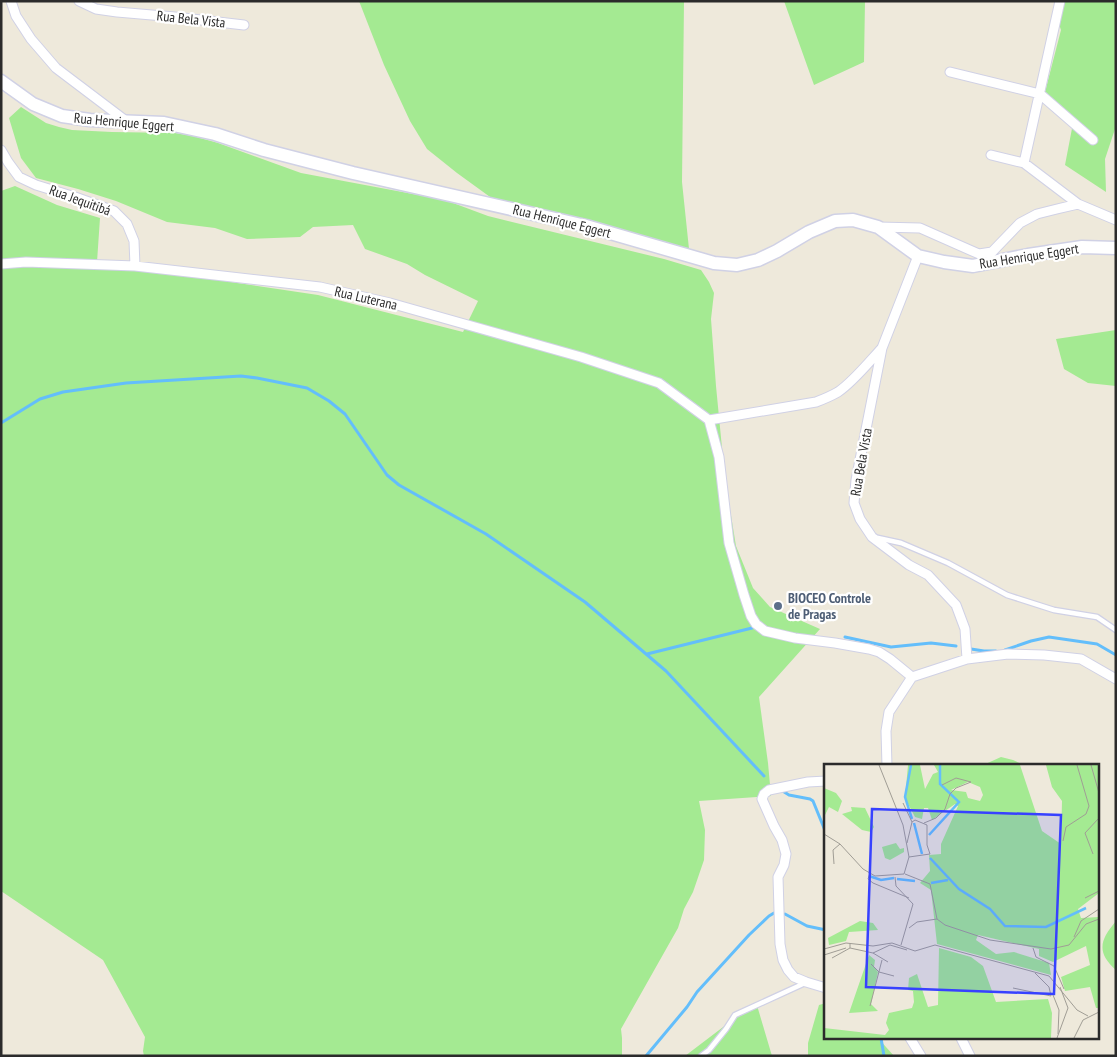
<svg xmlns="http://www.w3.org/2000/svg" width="1117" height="1057" font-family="'PT Sans Narrow',sans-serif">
<rect width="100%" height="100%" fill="#eee9db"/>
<!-- green -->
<path fill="#a4ea92" d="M359,1h325l-2,181 7,67 -192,-47 -40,-29 -30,-24 -17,-28 -26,-56z
M784,1h81l-1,61 -50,23z
M1062,1h54v125l-11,33 1,33 -41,-27 9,-47 -29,-26 16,-62 -3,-9z
M21,107l25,16 13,4 13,3 40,2 63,1 18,3 25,7 83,30 144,27 43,16 176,43 37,11 8,12 5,11 -3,26 5,67 9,93 11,67 17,42 17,19 50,22 -61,68 9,66 3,33 -72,5 6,29 -1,30 -11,32 -9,17 -6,19 -57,101 1,9v18h-478l-1,-5 2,-14 -42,-77 -102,-69v-700l14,-5 42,19 43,13 -3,44 221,33 145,37 15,-31 -53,-26 -18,-11 -42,-15 -12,-24 -40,2 -13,10 -53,2 -32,-11 -48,-6 -51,-21 -38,-12 -42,-11 -15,-20 -12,-40z
M1116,330v56l-28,-3 -24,-14 -8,-30z
M1001,757l12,3 13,6h-45z
M1116,921v49c-20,-18 -16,-30 0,-49z
M756,1002l16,54h-87z
M826,1003v35h52l16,18h-86v-13l11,-38z"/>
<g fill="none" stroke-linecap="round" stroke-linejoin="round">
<!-- stream -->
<path stroke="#63befb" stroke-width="3" d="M1,423l39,-24 23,-7 63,-9 115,-7 16,2 50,10 22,13 16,13 42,61 12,10 87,49 99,68 81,69 98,105
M845,637l46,10 40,-4 25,3
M971,649l13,2h12
M1005,650l26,-9 18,-4 48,7 19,11
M647,654l105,-26
M781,790l8,5 21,4 3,2 13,32
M785,914l22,12 19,4
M881,1038l3,18
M646,1056l41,-49 10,-15 52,-57 20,-19 5,-3"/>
<defs>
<path id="lane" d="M878,538l23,5 47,20 59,32 47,15 43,7 19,13
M701,1056l8,-6 17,-21 9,-14 70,-32"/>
<path id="street" d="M11,1l5,15 15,23 25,29 70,53
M79,1l17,8 21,3 58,5 69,8
M950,72l90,22 53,46
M1,150l7,12 11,15 17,8 39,12 39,14 13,13 7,17 1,25
M991,155l33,8 54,41
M1024,163l36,-162
M878,227l42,1 59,26 13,-2 28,-29 17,-9 20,-5 21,-5 38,16
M918,256l-36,92 -26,132 -2,23 6,16 12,18 37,28 19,10 28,30 9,24 2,30
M1,264l25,-2 109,4 185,21 70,16 191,54 78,26 50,37
M709,420l10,37 10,86 15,52 7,21 5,8 9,7 30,7 40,5 34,6 10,3 11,7 22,18
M709,420l107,-18c8,-3 15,-6 22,-10 15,-10 31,-30 44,-44
M887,766l-1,-35 3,-19 23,-35 55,-18 41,-5 36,1 37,4 35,20
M826,781l-18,1 -39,8 -5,4 -2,5 12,27 8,14 4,14 -2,11 -6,12 2,67 3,16 5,10 6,7 12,5 20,6
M910,1038l11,18
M961,1038l9,18"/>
<path id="secondary" d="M1,81l32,23 29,12 28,4 74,3 51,11 49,16 89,23 233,53 128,37 23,2 21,-5 19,-9 32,-19 26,-11 18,-1 25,7 40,29 26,6 29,4 55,-11 54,-8 34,1"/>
</defs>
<!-- lane casing -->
<use href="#lane" stroke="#d0d1e5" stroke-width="7"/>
<!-- street casing -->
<use href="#street" stroke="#d0d1e5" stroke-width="11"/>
<!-- secondary casing -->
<use href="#secondary" stroke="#d0d1e5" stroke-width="15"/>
<!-- lane -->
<use href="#lane" stroke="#fff" stroke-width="4.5"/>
<!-- street -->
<use href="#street" stroke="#fff" stroke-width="9"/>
<!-- secondary -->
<use href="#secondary" stroke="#fff" stroke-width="12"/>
</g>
<!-- markers -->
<circle fill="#5c6f8a" stroke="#fff" stroke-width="2" cx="778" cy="606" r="5"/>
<g text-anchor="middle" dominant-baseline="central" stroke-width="4.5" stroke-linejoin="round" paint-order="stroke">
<!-- street labels -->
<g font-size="14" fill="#2b2b2b" stroke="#fff">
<text transform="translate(191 19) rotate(6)">Rua Bela Vista</text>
<text transform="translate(124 122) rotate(5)">Rua Henrique Eggert</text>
<text transform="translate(80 200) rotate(20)">Rua Jequitibá</text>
<text transform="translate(562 221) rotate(14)">Rua Henrique Eggert</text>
<text transform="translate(1029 256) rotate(-9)">Rua Henrique Eggert</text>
<text transform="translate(366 298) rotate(13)">Rua Luterana</text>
<text transform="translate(861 462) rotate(-80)">Rua Bela Vista</text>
</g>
<!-- service labels -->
<g font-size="14" font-weight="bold" fill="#4e5e75" stroke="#fff" text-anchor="start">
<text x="788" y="598">BIOCEO Controle<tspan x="788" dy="16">de Pragas</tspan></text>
</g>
</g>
<!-- overview -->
<g transform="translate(824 764)">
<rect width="275" height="275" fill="#eee9db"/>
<path d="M84,1h12l5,24 8,-15 5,-2 -4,-7h86l22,66 19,13 1,-43 -10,-14 -6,-22h53v128l-21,16 3,9 18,-1v91h-3l-6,-21 -25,4 -4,-14 29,-12 -4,-19 -33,16 -14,-6v-7l-61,-14 -2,5 20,14 18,-2 35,11 2,12 -114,-31 -6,-54 -11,-7 10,-12 -1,-16 12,-1v-10l17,-38 -3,-2 -23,16 -4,-12h-4l-2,11 -7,-2 -10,-19zM144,18l12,5 3,8 -3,6 -12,-3 -2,-6 -15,-2zM0,24l12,5 6,8 -4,11 -9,-5 -5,10zM27,43l14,1 9,19 -3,5 -9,-2 -20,-16 10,-3zM72,79l4,6 4,-1v4l-14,8 -5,-2 -3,-11zM36,157l13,2 5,7 -29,2 -3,9 -17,4 -1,-7zM115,184l32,9 12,9 13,36 52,-3 4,14 -1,25h-227v-10l61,7 4,-5 -3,-7 3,-10 23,-5 2,-6 -1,-11 -5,-1 1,-12 8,-4 11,33 10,-2zM45,191l6,5 -1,7 4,5 -7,32 7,7 -29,2z" fill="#a4ea92" fill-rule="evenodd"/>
<path fill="none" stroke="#63befb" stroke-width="2.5" d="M87,1l-6,32 7,22M90,59l8,31M105,71l30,-33 -19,-18v-19M106,94l29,31 31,20 15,17 41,1 40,-19M45,112l12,4 13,-2M73,115l18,2M107,119l17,-3"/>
<path fill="none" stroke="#a09d95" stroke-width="1" d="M267,1l8,28M79,39l9,19 -5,21M100,59l12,-5 9,-9 5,-15 6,-6 15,-6 -15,-4 -14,7M0,70l16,10 23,25 12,7 29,-2 5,-17 -6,-32 -24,-60M239,77l3,-14 20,-13 3,-8 -12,-41M269,90l-8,-21 14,-15M85,93l21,-3 -3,-9v-20l-12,-5 -3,2M10,100l-1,-14 7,-6M46,109l-2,6 5,4 36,15M81,110l25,10 7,35M71,113l1,9 17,18 -12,41M261,134l14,-7M113,155l8,6 45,15 61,9 18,-4 17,-21 13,-5M85,164l8,-6 20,-3M250,173l7,-16 18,-12M26,184l23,5 17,-8 17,5M209,184l3,9 18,9 10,23M0,185l22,-6 27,3 19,-3 23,8 20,-6 114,31 28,34 11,6M49,189l15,9M0,191l22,-7M8,194l18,-10v-5M47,200l8,8 15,4M189,224l38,8 -2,-9 -14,-14M229,231l6,15 -1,24M46,242l12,-46M233,274l11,-30 -8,-21M250,274l9,-18 16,-8"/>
<path fill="#3741ff" fill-opacity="0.15" stroke="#3741ff" stroke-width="2.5" d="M48,45l189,6 -7,179 -188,-7z"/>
<rect width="275" height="275" fill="none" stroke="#2b2b2b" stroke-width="2.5"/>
</g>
<!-- border -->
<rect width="1117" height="1057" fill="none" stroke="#2b2b2b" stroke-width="5"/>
</svg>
